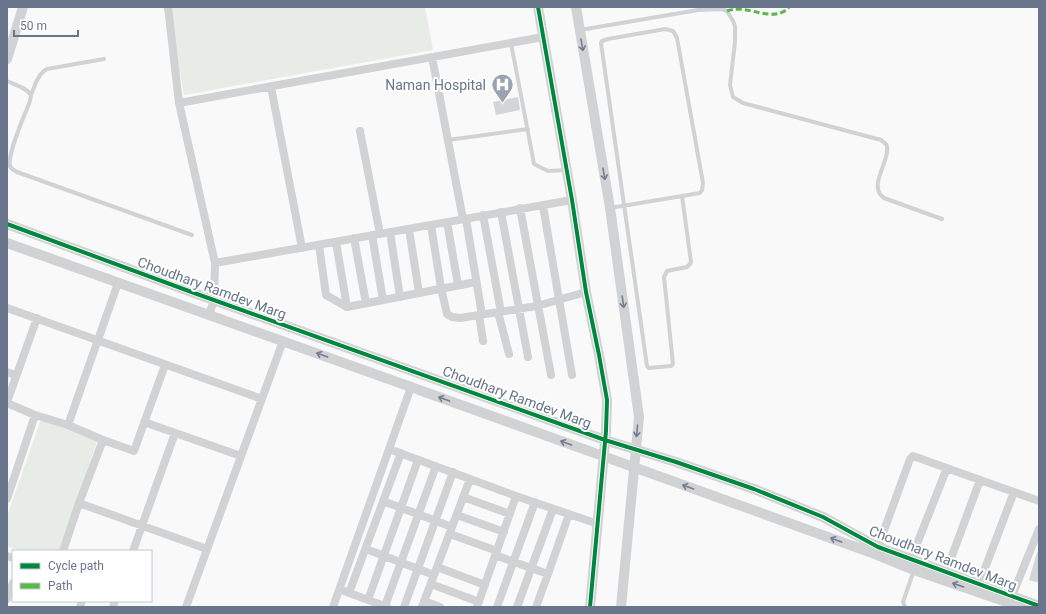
<svg xmlns="http://www.w3.org/2000/svg" width="1046" height="614" font-family="Roboto,sans-serif">
<rect width="100%" height="100%" fill="#f9f9f9"/>
<!-- green -->
<path fill="#e8ece7" d="M167,7h258l8,43 -249,45z
M41,419l57,20 -39,112h-39l-13,-5v-30z"/>
<!-- building -->
<path fill="#d4d5d6" d="M518,97l2,13 -24,5 -3,-13z
M1037,552l2,1v30l-10,-3z"/>
<g fill="none" stroke-linecap="round" stroke-linejoin="round">
<!-- service -->
<path stroke="#d1d2d4" stroke-width="4" d="M580,30l118,-20 23,-1 6,2 6,10 2,5v16l-5,43 3,12 10,6 138,37c2,2 6,3 6,7 3,15 -20,39 -3,51l58,21
M511,43l23,121 14,7 19,-1
M7,81c8,4 19,6 24,14l-1,6c-5,13 -23,53 -20,65 1,3 4,4 7,6l175,63
M31,95c4,-10 7,-21 16,-26l57,-10
M448,140l80,-11
M610,208l90,-15 2,-3 1,-7 -26,-145 -4,-7 -8,-2 -57,10 -6,2 -1,2 46,323 2,2 22,-2 2,-2 -9,-87 3,-6 20,-4 3,-3 1,-2 -9,-66
M905,607l-2,-5 11,-32"/>
<!-- minor -->
<path stroke="#d1d2d4" stroke-width="8" d="M168,7l11,96 36,160 -1,37 -5,15
M432,57l31,162
M271,87l31,161
M179,103l364,-66
M360,131l20,103
M543,206l29,169
M520,208l31,167
M501,212l27,145
M483,215l18,97
M466,219l16,96
M447,222l11,63
M431,225l10,63 6,26 5,3 8,1 77,-12 49,-14
M409,229l10,64
M390,232l10,65
M372,235l11,65
M354,238l12,65
M336,242l11,65
M319,245l7,50 21,12 129,-25
M215,263l357,-63
M7,308l255,91
M498,312l11,42
M479,315l4,26
M7,372l8,3
M7,402l30,-84
M7,403l28,12
M144,422l97,34
M68,425l50,-142
M103,440l31,11 31,-86
M389,449l127,47 82,28
M463,497l47,17
M7,499l28,-84 33,10 35,15 -24,63 -16,48
M383,501l69,26
M79,503l128,46
M457,515l47,17
M450,534l47,17
M878,547l32,-88 3,-3 126,45
M366,549l68,26
M133,551l42,-118
M495,555l53,19 21,-60
M7,556l6,2
M911,559l36,-91
M437,567l48,18
M946,572l34,-92
M431,584l48,18
M979,584l35,-92
M344,591l43,16
M349,593l52,-140
M1012,596l27,-67
M7,599l6,-16
M368,600l50,-140
M424,601l16,6
M385,606l51,-140
M80,607l2,-6
M113,607l2,-6
M186,607l97,-266
M333,607l78,-220
M404,607l49,-135
M422,607l48,-128
M477,607l39,-111
M497,607l38,-105
M517,607l36,-98
M536,607l12,-33"/>
<!-- tertiary -->
<path stroke="#d1d2d4" stroke-width="10" d="M538,7l34,193 14,92 13,63 8,45 -1,31 -16,176
M576,7l34,201 29,209 -18,190
M7,59l16,-52
M7,224l190,70 408,146 71,22 78,27 69,28 55,30 161,59
M7,243l404,144 464,167 39,16 107,37"/>
<!-- quiet -->
<path stroke="#58b947" stroke-width="3" stroke-dasharray="6 3" stroke-linecap="butt" d="M727,11c21,-8 46,14 62,-4"/>
<defs>
<path id="cycleway" d="M538,7l34,193 14,92 13,63 8,45 -1,31 -16,176
M7,224l190,70 408,146 71,22 78,27 69,28 55,30 161,59"/>
</defs>
<!-- cycleway casing -->
<use href="#cycleway" stroke="#fff" stroke-width="6"/>
<!-- cycleway -->
<use href="#cycleway" stroke="#00873e" stroke-width="4"/>
</g>
<!-- one-way arrows -->
<defs><path id="oneway-shaft" d="M-6 0H5M1.5-3L5.5 0L1.5 3" fill="none" stroke-width="1.6" stroke-linecap="round" stroke-linejoin="round"/></defs>
<g stroke="#727e91">
<use href="#oneway-shaft" transform="translate(582 45) rotate(80)"/>
<use href="#oneway-shaft" transform="translate(604 174) rotate(80)"/>
<use href="#oneway-shaft" transform="translate(623 302) rotate(82)"/>
<use href="#oneway-shaft" transform="translate(322 355) rotate(-160)"/>
<use href="#oneway-shaft" transform="translate(444 399) rotate(-160)"/>
<use href="#oneway-shaft" transform="translate(637 431) rotate(95)"/>
<use href="#oneway-shaft" transform="translate(566 443) rotate(-160)"/>
<use href="#oneway-shaft" transform="translate(688 487) rotate(-160)"/>
<use href="#oneway-shaft" transform="translate(836 540) rotate(-160)"/>
<use href="#oneway-shaft" transform="translate(958 585) rotate(-161)"/>
</g>
<!-- icons -->
<defs>
<symbol id="hospital-pin" viewBox="-11 -11 22 30"><path d="M0 17L-7.5 6A9.5 9.5 0 1 1 7.5 6Z" fill="#9ba3b1" stroke="#fff"/><path d="M-5-5h3v3.5h4V-5h3V5h-3V1.5h-4V5h-3Z" fill="#fff"/></symbol>
</defs>
<g fill-rule="evenodd">
<use href="#hospital-pin" x="490" y="72" width="25" height="34"/>
</g>
<g text-anchor="middle" dominant-baseline="central" stroke-width="4" stroke-linejoin="round" paint-order="stroke">
<!-- poi labels -->
<g font-size="14" fill="#68758a" stroke="#fff" text-anchor="end">
<text x="486" y="85">Naman Hospital</text>
</g>
<!-- street labels -->
<g font-size="14" fill="#68758a" stroke="#fff">
<text transform="translate(212 288) rotate(20)">Choudhary Ramdev Marg</text>
<text transform="translate(517 397) rotate(20)">Choudhary Ramdev Marg</text>
<text transform="translate(943 558) rotate(21)">Choudhary Ramdev Marg</text>
</g>
</g>
<!-- border -->
<rect width="1046" height="614" fill="none" stroke="#68758a" stroke-width="16"/>
<!-- legend -->
<rect x="12" y="550" width="140" height="52" fill="#ffffff" stroke="#c3c8d0"/>
<rect x="20" y="563" width="20" height="6" fill="#00873e" stroke="#c3c8d0"/>
<text x="48" y="570" font-size="12" fill="#68758a">Cycle path</text>
<rect x="20" y="583" width="20" height="6" fill="#58b947" stroke="#c3c8d0"/>
<text x="48" y="590" font-size="12" fill="#68758a">Path</text>
<!-- scale -->
<path d="M14 30v6h64v-6" fill="none" stroke="#68758a" stroke-width="2"/>
<text x="20" y="30" font-size="12" fill="#68758a" stroke="#ffffff" stroke-width="3" paint-order="stroke">50 m</text>
</svg>
